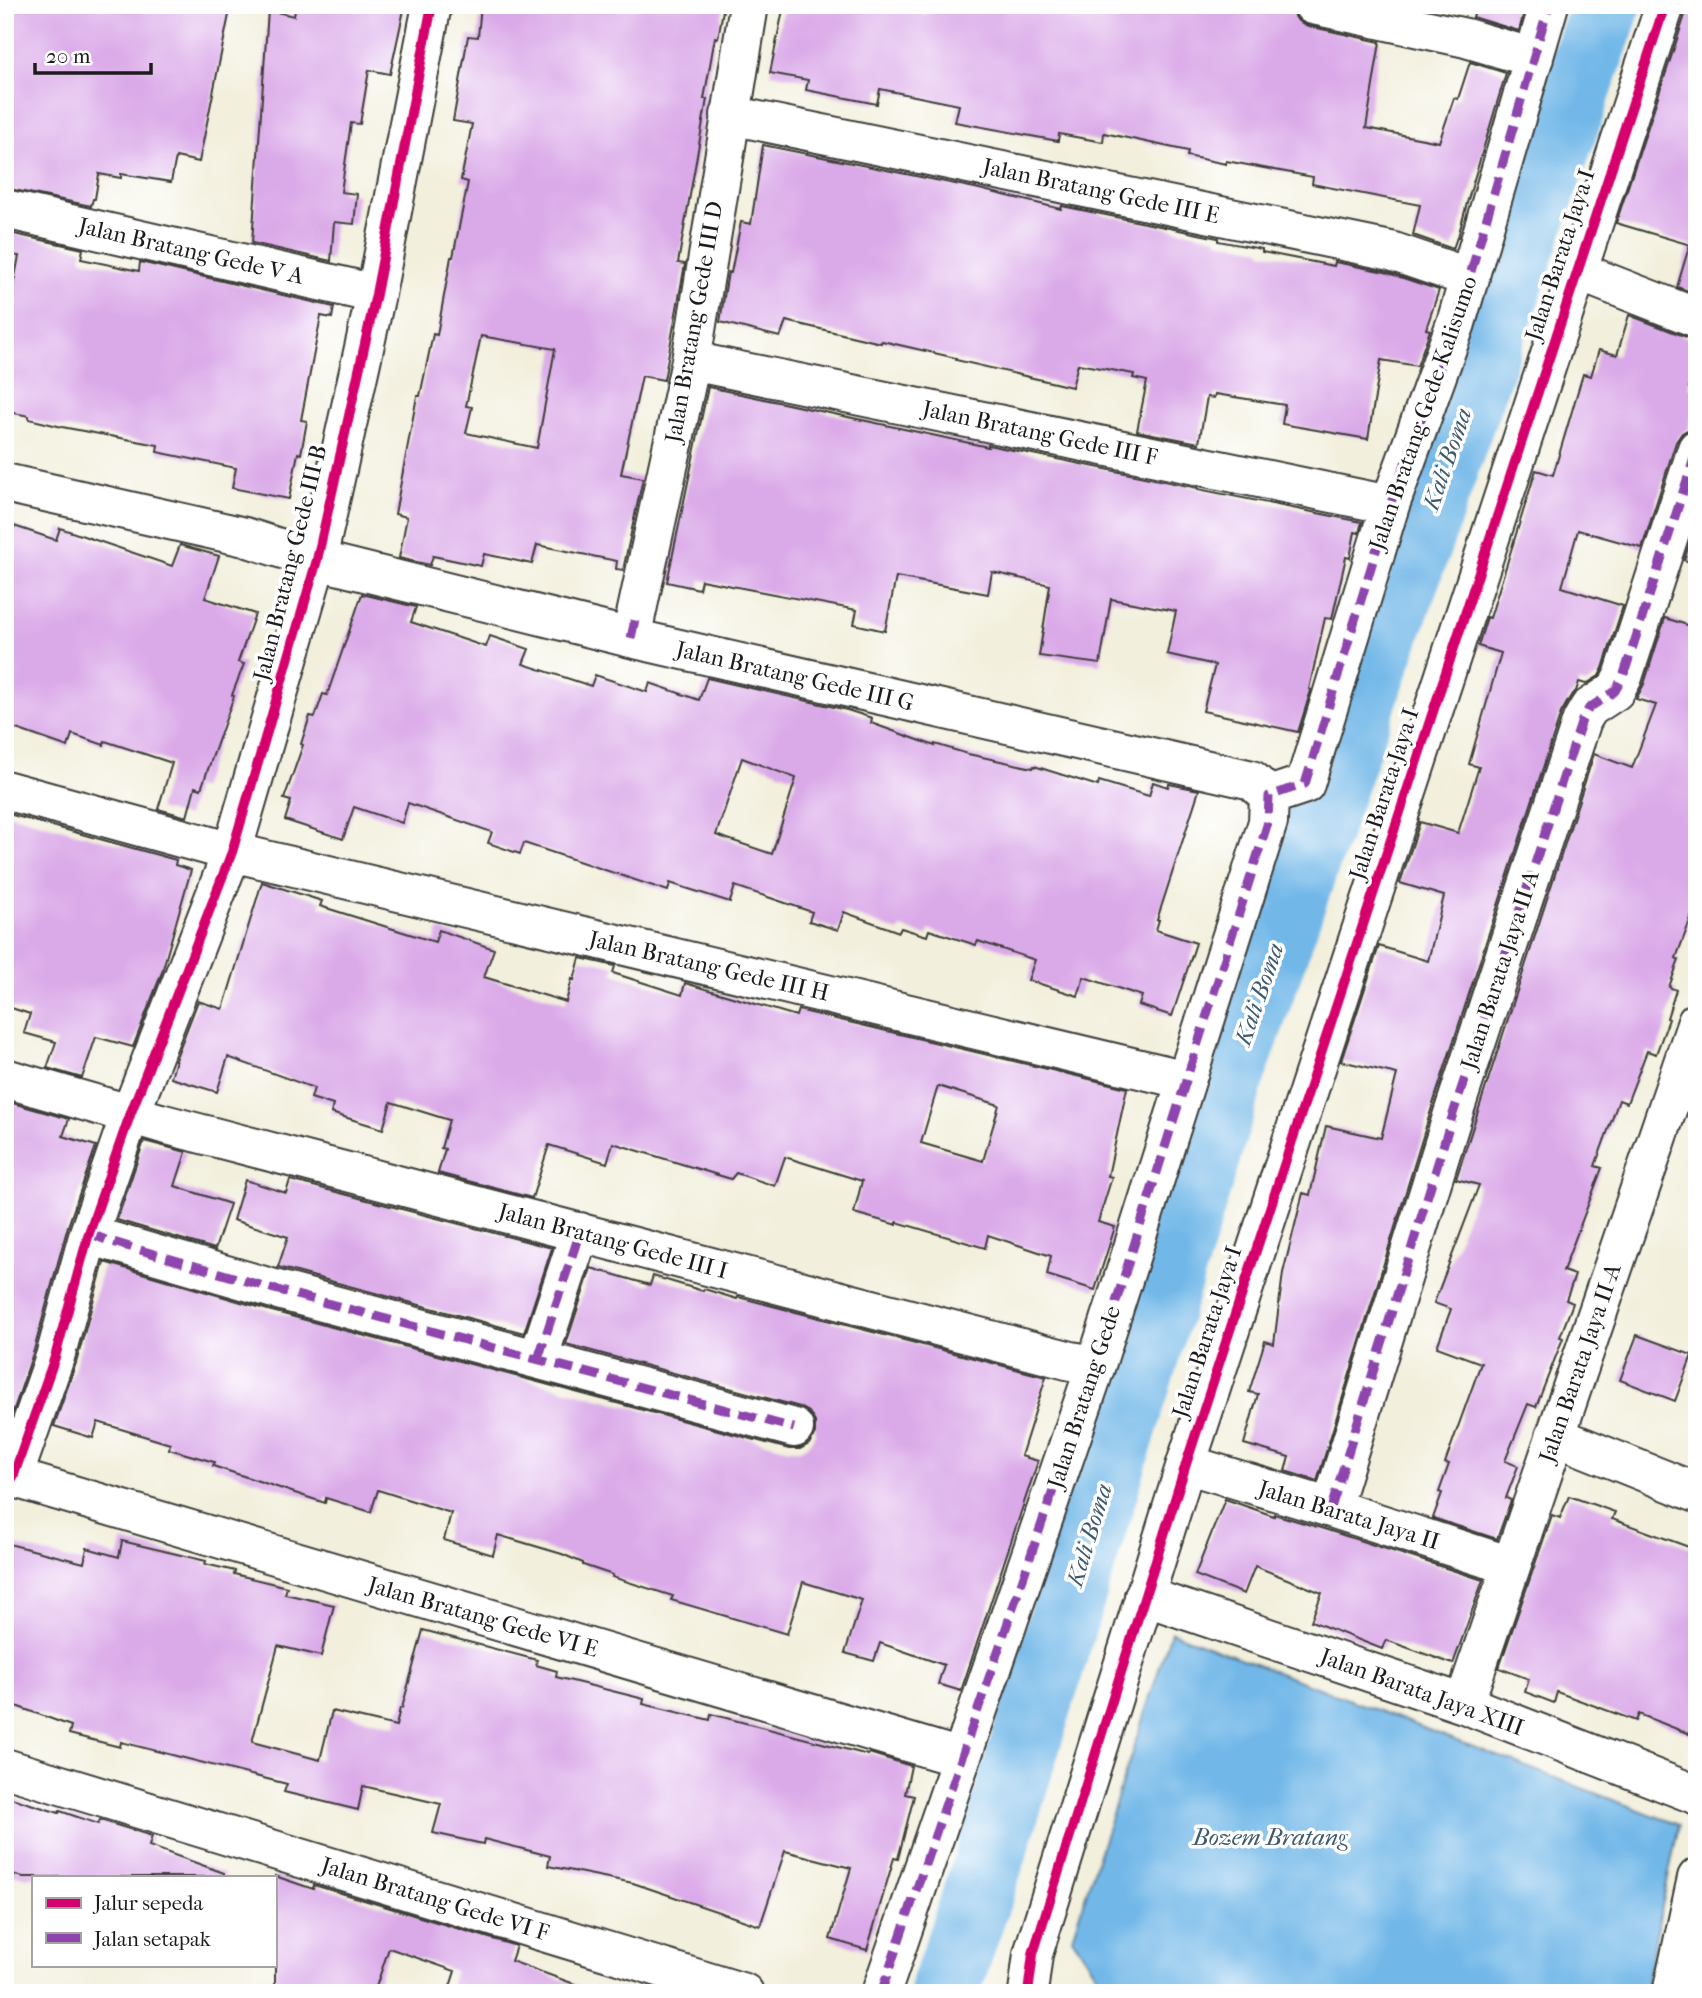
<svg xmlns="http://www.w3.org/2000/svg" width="1702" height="1998" font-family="'IM FELL French Canon',serif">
<rect width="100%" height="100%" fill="#fff"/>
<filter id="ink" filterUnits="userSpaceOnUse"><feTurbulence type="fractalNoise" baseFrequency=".0143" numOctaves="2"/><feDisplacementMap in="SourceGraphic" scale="14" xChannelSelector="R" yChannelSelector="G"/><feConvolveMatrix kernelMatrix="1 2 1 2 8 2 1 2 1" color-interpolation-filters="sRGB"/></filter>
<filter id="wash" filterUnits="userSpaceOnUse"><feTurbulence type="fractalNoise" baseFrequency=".00686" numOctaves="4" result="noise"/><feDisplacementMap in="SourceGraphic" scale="28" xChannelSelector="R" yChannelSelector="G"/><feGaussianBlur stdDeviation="1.57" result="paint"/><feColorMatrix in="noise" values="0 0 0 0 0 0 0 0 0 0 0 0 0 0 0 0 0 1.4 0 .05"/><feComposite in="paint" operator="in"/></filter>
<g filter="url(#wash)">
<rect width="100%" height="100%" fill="#f2efdc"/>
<!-- water -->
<path fill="#71b7e8" stroke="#466a82" stroke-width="2" d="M1171,1632l508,193 -35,168h-540l1,-6 -33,-50z"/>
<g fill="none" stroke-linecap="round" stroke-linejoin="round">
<!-- river -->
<path stroke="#71b7e8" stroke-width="70" d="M944,1993l50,-147 236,-771 376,-1070"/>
</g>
<g id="blocks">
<!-- building -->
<path fill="#daa9e8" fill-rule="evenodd" d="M5,5h226l-32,157 -23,-5 -5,25 -50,-8v4l-22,-4 -4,25h-2l-2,7 -86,-18z
M296,5h109l-15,69 -21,-4 -9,54 -9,-1 -10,69 16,2 -3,30 -20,-2 -3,39 -79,-18 16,-233 26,6z
M481,5h243l-6,33 -3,-1 -11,62h3l-29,164 7,1 -21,116 -22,-4 -21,98 22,4 -20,92 -7,-1 1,-8 -80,-16 -5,19 -48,-10 -3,12 -48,-10 -3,9 -31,-7 8,-41 -12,-3 22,-118h3l13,-62 4,1 14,-78h2l15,-75 -7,-2 11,-56 -19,-3 15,-85 10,1zM481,336l74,13 -18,99 -71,-15 6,-26 -6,-1z
M784,5h98l45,9 2,-9h363v7l6,9 10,5 72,16 -14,86 73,14 15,-44 4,1 12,-37 36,11 -39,130 -9,34h-1l-4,12 -40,-14 7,-30 -108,-21 1,-7 -87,-16v3l-39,-8 1,-5 -84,-18 -1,9 -44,-8 -1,7 -103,-19 4,-17 -79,-16 -3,15 -71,-14 2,-10 -38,-7z
M1477,5h49l-7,26 -46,-14z
M1686,5h11v242l-81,-24 70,-211z
M763,145l212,43 86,21 1,-3 156,32v3l44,8v3l72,14 1,-4 50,10 54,18 -13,39 4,1 -13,36 -36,-6 -13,79 -86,-15 3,-19 -70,-11 -1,4 -7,-1 -8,46 -62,-12 10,-50 -14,-3 1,-4 -56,-10 -6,23 -116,-27v-2l-74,-17 -1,2 -95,-22 -6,16 -60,-15 8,-50 3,1 10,-51 10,2z
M5,232l78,17 -2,10 58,12 1,-9 194,45 -2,11 -11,-2 -20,104 6,1 -6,33 -3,-1 -9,46 -57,-11 4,-20 -79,-16 1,-7 -96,-18 -33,-8v-3l-24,-5v-84l14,-71 -14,-2z
M1689,247l8,1v46l-20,-7z
M1629,315l60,23 8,1v22l-8,26 8,2v8l-8,30v2l-7,4 -6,9 -34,106 -64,-18 -16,57 61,19 -20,62 -4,8 -13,8 -7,-2 -3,9 -6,6 -9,16 -129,394 -115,374 -32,-10 4,-14 -45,-13 14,-50 -9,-2 16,-51 9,3 9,-71 20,-80 7,2 16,-69 55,12 16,-64 -56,-13 38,-115 49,15 16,-65 -44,-13 20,-61 38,11 21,-66 -10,-3 32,-111 -23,-7 9,-29 3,1 46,-148 17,5 30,-101 8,2 8,-26 18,5z
M708,387l280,60v-2l210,43v1l164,33 -3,11 -4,-1 -5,26 -4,-1 -14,62 -7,-1 -16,71 2,1 -13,42 -95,-21 12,-46 -48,-11 9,-43 -65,-12 -11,65 -61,-8 11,-71 -58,-13 -4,22 -92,-17 -11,54 -31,-7 3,-14 -156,-30 -2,9 -32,-7z
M1697,521v43l-13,-4z
M5,523l51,17 4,-12 112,38 8,-21 39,11 -14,42 50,16 -17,48 6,2 -12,31 2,1 -33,93 -6,-2 -8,30 -29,-8 14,-46 -67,-22 -1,4 -32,-11 -4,13 -63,-22z
M362,594l54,13 -5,15 75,25 4,-11 39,13 -6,15 68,22 4,-11 52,17 3,-9 49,17 8,-22 140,32 25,8 -1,5 64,23v-2l33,10 65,14 1,-2 64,20 1,-5 50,15 4,-14 15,5 1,-3 30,6 -42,130h2l-3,10 40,13 -24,73 -33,-11 3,-9 -58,-19 -6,19 -50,-16 7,-20 -57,-19 -2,4 -47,-15 -2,6 -26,-8 -2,4 -55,-20 -6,18 -29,-9 3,-9 -77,-26 -5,16 -60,-19 -2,8 -144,-48 -4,11 -32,-11 4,-11 -84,-29 -6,20 -48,-16 -11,32 -58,-19 6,-19 -7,-2 19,-54 -2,-1 9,-28 5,1 8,-23 4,1zM742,758l54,20 -24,76 -56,-19z
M1665,618l32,10v274l-21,56 3,2 -10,27 7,3 -9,28 2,1 -13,35 -9,-3 -20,52 -8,-3 -24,66 7,2 -39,103 12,4 -9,25 7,3 -13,34 3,1 -27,69 -8,-3 -23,57 13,5 -12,32 5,2 -14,39 -64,-21 9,-25 -3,-1 10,-28 -4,-1 36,-100 -44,-16 14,-38 -17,-6 45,-118 -23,-6 138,-425 38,14 24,-63 -20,-6 8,-15z
M5,813l171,47 -1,5 16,5 -29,102 -29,75 -37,-10 -14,41 -35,-10 9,-26 -32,-9 6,-19 -25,-8z
M262,882l60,19 -2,5 115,36 4,-12 55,19 -10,28 82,25 6,-23 2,1 6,-22 35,8 -2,7 69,22 3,-12 111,33 2,-6 329,78 -19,88 4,1 -14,45 17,5 -20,63 -48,-15 4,-19 -63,-21 -3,13 -88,-26v3l-43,-12 8,-32 -77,-24 -10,29 -39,-13 -5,6 -118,-36 -6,20 -58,-18 -17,53 -94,-25 7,-24 -4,-1 8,-28 -58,-18 -8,27 -52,-16 2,-8 -22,-7 3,-10 -86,-31 -11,35 -46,-14 5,-18h-1l23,-59 25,8zM938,1086l61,19 -16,56 -62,-18z
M5,1101l64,18 -6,17 33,10 -28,80 -34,124 -21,62 -8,-3z
M144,1141l42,11 -11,34 55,18 -15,45 -98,-29z
M245,1180l41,13 4,-13 262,68 -28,85 -246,-66 10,-30 -55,-17z
M104,1262l164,48 521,139h11l9,-5 6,-10v-12l-6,-10 -9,-5 -234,-63 25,-76 59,17 3,-9 50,15 1,-2 33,10 1,-2 308,80 -25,79 17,5 -77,230 -23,-7 6,-19 -64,-22 -6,18 -29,-8 17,-53 -59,-18 -16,52 -116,-34 2,-4 -61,-19 1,-2 -30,-10v-2l-21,-9 -64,-19 -5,20 -49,-15 7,-27 -73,-23 -7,22 -45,-14 -1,5 -112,-37 1,-4 -45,-13 1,-5 -72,-22 -5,16 -39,-12 22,-63z
M1637,1335l55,20 -17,46 -55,-21z
M1569,1496l46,16 -3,7 85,31v187l-58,-23 -3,7 -79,-29 -3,11 -29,-11 4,-13 -30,-11 53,-153 8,3z
M1225,1499l49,17v-2l50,15 159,51 -30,84 -67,-24 -4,9 -71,-28 11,-28 -67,-27 -11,28 -49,-19z
M122,1541l84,20 -1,3 30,7 -1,3 53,13 -2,7 49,11 -13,51 -43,-10 -26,96 68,18 12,-49 64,15 4,-18h2l21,-78 114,30 -1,5 21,6 -1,6 88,22 -1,5 67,16 1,-6 157,41 1,-2 42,13 -6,28 9,2 -16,63 -4,-1 -27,92 -37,-11 21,-71 -66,-17 -25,75 -127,-43 -85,-17 2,-10 -66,-17 -1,5 -50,-11 8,-29 -78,-18 -5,24 -74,-18 3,-8 -166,-42 -1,5 -51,-13 2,-8 -66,-24v-159l79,20 3,-15 32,9z
M5,1796l54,17 1,-2 38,13 2,-4 52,16 -3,10 75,27v4h-201l-18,-5z
M275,1876l38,13 1,-4 202,61 -5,15 77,28 -1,4h-139l7,-22 -66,-23 -15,45h-99z"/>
</g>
</g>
<g filter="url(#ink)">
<use href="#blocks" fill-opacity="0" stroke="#3c3c39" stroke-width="2"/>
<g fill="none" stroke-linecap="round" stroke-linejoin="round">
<defs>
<path id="minor" d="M1313,5l153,33 68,20
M730,115l661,136 79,27
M5,209l371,85
M1577,271l120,47
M691,361l699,144
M5,483l240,54 72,23 314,78 621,142 17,16
M631,638l60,-277 58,-356
M5,790l227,62 954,228
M1269,796l36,-12 85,-279 66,-182 93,-318
M5,1078l155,45 911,238 25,4
M89,1233l17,7 168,49 520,139
M538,1359l42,-127
M1555,1436l142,57
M1186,1464l145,44 180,58
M5,1475l956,283
M13,1477l42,-120 34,-124 41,-118 102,-263 85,-292 59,-266 56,-289
M1331,1508l122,-394 129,-394 7,-12 26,-17 8,-14 74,-228
M1144,1596l320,108 233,91
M1464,1704l233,-682
M5,1768l739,225
M881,1993l215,-628 172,-543 1,-26
M1028,1993l5,-39 153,-490 479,-1459
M1672,1993l25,-115"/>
</defs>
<!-- minor casing -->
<use href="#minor" stroke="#3c3c39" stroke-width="42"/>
<!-- minor -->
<use href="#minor" stroke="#fff" stroke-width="38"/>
<!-- quiet -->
<path stroke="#8e44ad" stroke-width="9" stroke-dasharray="18 9" stroke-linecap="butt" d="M631,638l5,-23
M89,1233l17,7 168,49 520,139
M538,1359l42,-127
M1695,1492l2,-6
M1331,1508l122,-394 129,-394 7,-12 26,-17 8,-14 74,-228
M881,1993l215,-628 172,-543 1,-26 36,-12 85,-279 66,-182 93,-318"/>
<defs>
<path id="cycleway" d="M13,1477l42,-120 34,-124 41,-118 102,-263 85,-292 59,-266 56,-289
M1028,1993l5,-39 153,-490 479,-1459"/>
</defs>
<!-- cycleway casing -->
<use href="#cycleway" stroke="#fff" stroke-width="15"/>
<!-- cycleway -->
<use href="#cycleway" stroke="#d6006c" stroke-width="10"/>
</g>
</g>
<g text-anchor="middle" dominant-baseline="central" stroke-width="7" stroke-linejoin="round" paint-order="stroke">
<!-- street labels -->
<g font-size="23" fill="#1c1c1c" stroke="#fff">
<text transform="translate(1101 191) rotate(12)">Jalan Bratang Gede III E</text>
<text transform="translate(191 251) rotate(13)">Jalan Bratang Gede V A</text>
<text transform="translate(1560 255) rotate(-72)">Jalan Barata Jaya I</text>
<text transform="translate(694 322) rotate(-80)">Jalan Bratang Gede III D</text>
<text transform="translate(1423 413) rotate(-71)">Jalan Bratang Gede Kalisumo</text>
<text transform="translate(1040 433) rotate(12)">Jalan Bratang Gede III F</text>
<text transform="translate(290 563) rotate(-76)">Jalan Bratang Gede III B</text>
<text transform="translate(795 676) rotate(13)">Jalan Bratang Gede III G</text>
<text transform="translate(1384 794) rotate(-72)">Jalan Barata Jaya I</text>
<text transform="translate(709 966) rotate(13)">Jalan Bratang Gede III H</text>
<text transform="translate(1500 970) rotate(-72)">Jalan Barata Jaya II A</text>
<text transform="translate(613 1241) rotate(15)">Jalan Bratang Gede III I</text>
<text transform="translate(1207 1332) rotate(-72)">Jalan Barata Jaya I</text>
<text transform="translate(1580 1363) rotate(-71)">Jalan Barata Jaya II-A</text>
<text transform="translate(1084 1397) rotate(-72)">Jalan Bratang Gede</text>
<text transform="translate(1349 1515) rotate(17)">Jalan Barata Jaya II</text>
<text transform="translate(483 1617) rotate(16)">Jalan Bratang Gede VI E</text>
<text transform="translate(1422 1692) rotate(20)">Jalan Barata Jaya XIII</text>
<text transform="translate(435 1899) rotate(17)">Jalan Bratang Gede VI F</text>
</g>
<!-- water labels -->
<g font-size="24" font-style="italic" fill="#3e5a6e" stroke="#fff">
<text transform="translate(1447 459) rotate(-71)">Kali Boma</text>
<text transform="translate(1259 994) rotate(-71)">Kali Boma</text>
<text transform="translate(1089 1535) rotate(-73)">Kali Boma</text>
<text x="1270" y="1837">Bozem Bratang</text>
</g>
</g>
<!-- margin -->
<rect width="1702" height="1998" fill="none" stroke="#fff" stroke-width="28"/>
<!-- legend -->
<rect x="32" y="1876" width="245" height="91" fill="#ffffff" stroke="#a4a4a4" stroke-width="2"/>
<rect x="46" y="1898" width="35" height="10" fill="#d6006c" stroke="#a4a4a4" stroke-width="2"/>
<text x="94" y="1910" font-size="21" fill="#1c1c1c">Jalur sepeda</text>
<rect x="46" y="1933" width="35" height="10" fill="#8e44ad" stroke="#a4a4a4" stroke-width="2"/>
<text x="94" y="1946" font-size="21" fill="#1c1c1c">Jalan setapak</text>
<!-- scale -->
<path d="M35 63v10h116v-10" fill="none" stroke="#1c1c1c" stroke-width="3.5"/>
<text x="46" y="63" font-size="21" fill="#1c1c1c" stroke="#ffffff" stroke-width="5" paint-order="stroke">20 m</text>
</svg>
